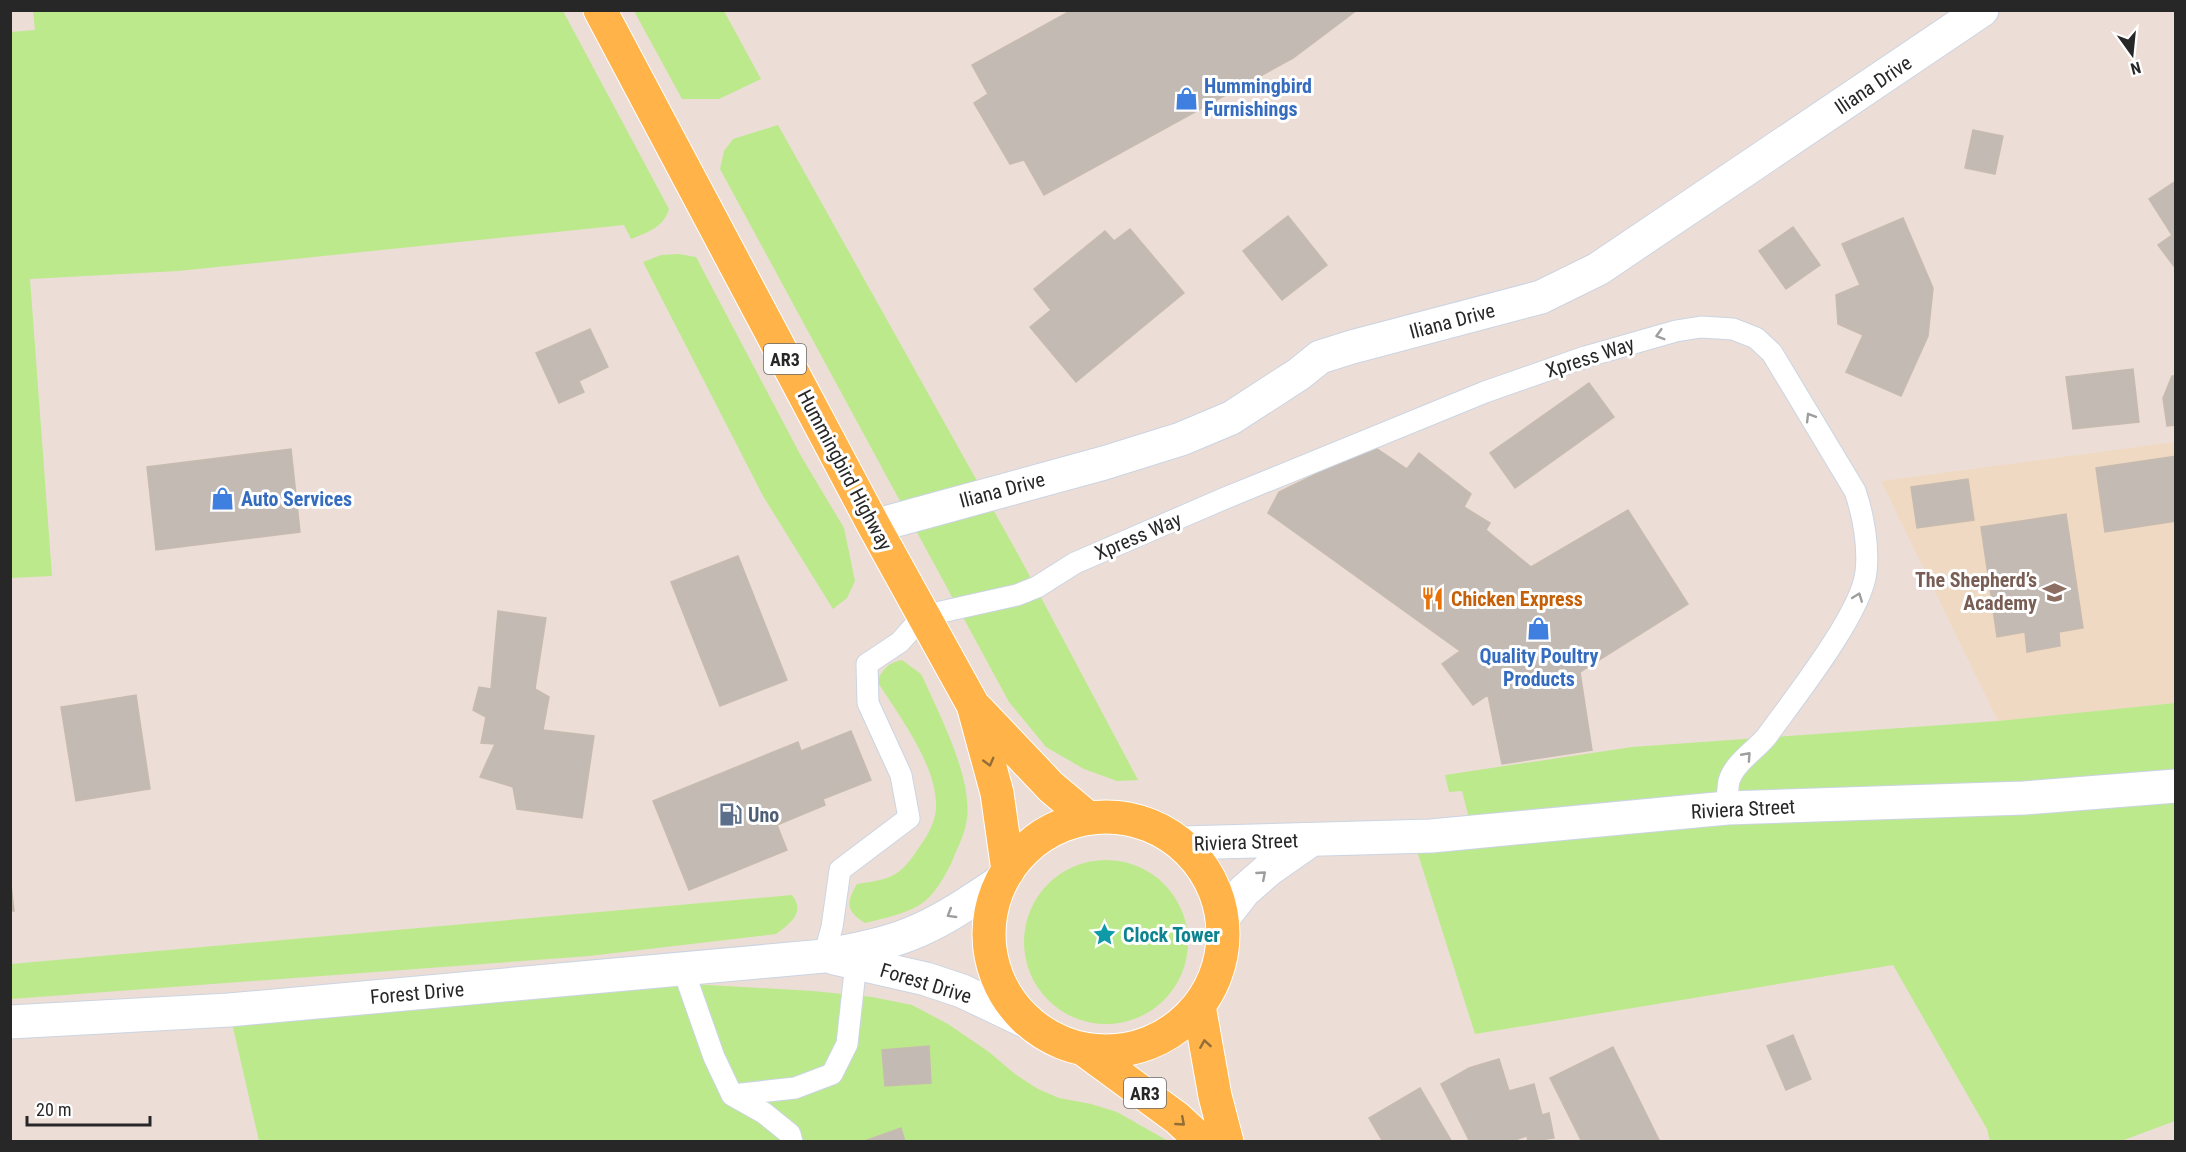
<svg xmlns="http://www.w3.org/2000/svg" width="2186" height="1152" font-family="'Roboto Condensed',sans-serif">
<rect width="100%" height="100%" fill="#ecded6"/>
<!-- education -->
<path fill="#f0d9c3" d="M2175,442v261l-177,18 -117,-240z"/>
<!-- green -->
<path fill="#bce98c" d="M33,11h530l106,198c-6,19 -21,23 -38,30l-7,-14 -446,46 -148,8 22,297 -41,2 -1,-546 25,-2z
M634,11h90l37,68 -42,20h-37z
M778,125l241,431 119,224 -21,1 -33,-12 -38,-22 -37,-45 -289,-533 4,-18 9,-12z
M679,254l17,3 105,199 43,72 11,53 -8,17 -14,11 -70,-113 -120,-234 18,-7z
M902,660l19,14 3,6c17,38 51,103 42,144 -2,12 -9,24 -13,35 -6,14 -16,32 -28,42 -16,13 -41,17 -60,22 -19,-11 -19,-21 -8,-39 35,-5 43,-7 63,-38 8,-11 15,-24 16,-37 2,-43 -37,-93 -59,-128 7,-13 11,-18 25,-21z
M2175,703v418l-54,20h-131l-3,-12 -94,-164 -418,69 -59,-186 58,-10 -12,-47 -13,1 -4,-17 187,-28 366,-26z
M1024 942a82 82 0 1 1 164 0a82 82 0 1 1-164 0Z
M792,895c14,18 -2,28 -16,39l-187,22 -578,43v-35z
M589,978l224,13 59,6 40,8 36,19 41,28 26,22 23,15 21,9 32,6 26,8 51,29h-909l-30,-131z"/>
<!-- building -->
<path fill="#c2bab3" stroke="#c7bbb0" stroke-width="1.5" d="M1072,10h285l-64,48 -249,137 -20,-35 -14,4 -36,-61 14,-9 -16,-29z
M1973,130l30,6 -8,38 -30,-6z
M2176,181v88l-18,-24 14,-10 -23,-36z
M1288,216l39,49 -45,35 -39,-49z
M1903,218l30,70 -5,48 -27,60 -55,-24 17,-37 -25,-11 -2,-29 24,-10 -18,-41z
M1793,227l27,38 -34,24 -27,-38z
M1130,229l54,64 -108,89 -46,-55 21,-17 -17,-21 71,-58 9,10z
M590,329l18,38 -29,14 5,11 -25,11 -23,-50z
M2133,369l6,53 -66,7 -7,-52z
M2172,376h4v49l-9,1 -4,-28z
M1589,383l25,34 -99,71 -25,-35z
M1373,446l34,23 12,-16 52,41 -7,13 26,16 -4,7 45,37 97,-57 60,94 -108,68 12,78 -90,14 -14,-69 -15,10 -31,-41 18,-13 -192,-138 11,-21z
M291,449l9,83 -144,18 -9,-83z
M2176,456v65l-71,11 -9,-64z
M1968,479l6,41 -57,8 -6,-41z
M2066,514l17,114 -24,4 1,14 -33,6 -2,-20 -28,5 -16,-110z
M738,556l49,124 -67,26 -49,-124z
M498,611l48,7 -11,71 14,8 -6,33 51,6 -12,82 -65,-9 -4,-22 -33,-10 15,-33 -14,-1 5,-26 -13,-7 6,-23 12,2z
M136,695l14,94 -74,12 -15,-94z
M851,731l20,49 -48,19 2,6 -48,20 10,25 -98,40 -36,-89 145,-59 3,9z
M10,876l4,35h-4z
M1793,1035l18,44 -25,11 -19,-44z
M929,1046l2,37 -46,3 -3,-36z
M1613,1047l47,95h-78l-32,-64z
M1499,1059l10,32 25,-7 8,31 7,-2 5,25 -26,4 -1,-6 -18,6h-39l-29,-58 28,-16z
M1420,1088l32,54h-69l-14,-24z
M901,1128l4,14h-43z"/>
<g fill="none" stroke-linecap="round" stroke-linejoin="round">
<defs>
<path id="lane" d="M824,956l8,-29 8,-57 69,-52 -8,-43 -33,-72 -1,-39 33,-22 23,-26 94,-21 20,-8 38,-24 148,-64 262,-107 100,-35 91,-26 25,-4 32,2 23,9 16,15 83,138c8,23 14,55 11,81 -4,41 -73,128 -99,164 -11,14 -33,27 -38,45 -2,8 -1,19 -2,27
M683,969l31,88 18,38 32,18 26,21 2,8
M732,1095l63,-7 37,-14 15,-30 9,-81"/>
<path id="street" d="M874,526l230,-63 77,-24 50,-21 68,-44 21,-17 32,-10 189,-50 57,-28 384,-259
M1182,843l249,-7 296,-28 297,-10 152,-12
M1223,918l21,-27 24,-21 43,-30"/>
<path id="secondary" d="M834,958l92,21 36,12 63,30
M10,1022l219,-12 595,-54c29,-6 59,-11 86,-22 33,-13 61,-33 90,-52"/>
<path id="primary" d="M600,10l274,516 99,179 24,88 11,78
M977,709l74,78 37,31
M989 934a117 117 0 1 1 234 0a117 117 0 1 1-234 0Z
M1199,1006l16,90 12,46
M1083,1049l94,69 26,24"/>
</defs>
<!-- lane casing -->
<use href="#lane" stroke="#cbd4e2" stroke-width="23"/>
<!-- street casing -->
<use href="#street" stroke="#cbd4e2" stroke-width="35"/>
<!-- secondary casing -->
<use href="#secondary" stroke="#cbd4e2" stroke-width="35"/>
<!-- primary casing -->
<use href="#primary" stroke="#fff" stroke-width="35"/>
<!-- lane -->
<use href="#lane" stroke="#fff" stroke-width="21"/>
<!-- street -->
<use href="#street" stroke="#fff" stroke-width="33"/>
<!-- secondary -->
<use href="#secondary" stroke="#fff" stroke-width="33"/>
<!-- primary -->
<use href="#primary" stroke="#ffb348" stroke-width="33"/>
</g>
<!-- one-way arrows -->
<defs><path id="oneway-chevron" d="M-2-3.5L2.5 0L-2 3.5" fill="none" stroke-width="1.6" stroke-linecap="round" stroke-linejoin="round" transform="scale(1.5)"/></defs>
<g stroke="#9e9e9e">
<use href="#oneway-chevron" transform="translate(1660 335) rotate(164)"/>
<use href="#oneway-chevron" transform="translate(1810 417) rotate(-121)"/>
<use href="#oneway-chevron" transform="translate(1858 597) rotate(-69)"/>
<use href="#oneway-chevron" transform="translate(1747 756) rotate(-48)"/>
<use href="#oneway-chevron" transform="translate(1262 875) rotate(-41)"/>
<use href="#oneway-chevron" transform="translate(951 914) rotate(149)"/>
</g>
<g stroke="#936d38">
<use href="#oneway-chevron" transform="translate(989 762) rotate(75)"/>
<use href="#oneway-chevron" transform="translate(1205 1044) rotate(-99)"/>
<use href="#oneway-chevron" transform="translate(1181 1122) rotate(41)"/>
</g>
<!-- icons -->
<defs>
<symbol id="shop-bare" viewBox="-9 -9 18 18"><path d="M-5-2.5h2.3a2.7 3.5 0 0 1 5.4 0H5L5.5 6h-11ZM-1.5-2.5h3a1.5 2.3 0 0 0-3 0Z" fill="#3f7fe0" stroke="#fff" stroke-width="2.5" paint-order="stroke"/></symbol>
<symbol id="school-bare" viewBox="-9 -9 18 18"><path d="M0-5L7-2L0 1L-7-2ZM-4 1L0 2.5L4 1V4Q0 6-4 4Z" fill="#8d6e63" stroke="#fff" stroke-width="2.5" paint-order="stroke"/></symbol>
<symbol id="restaurant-bare" viewBox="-9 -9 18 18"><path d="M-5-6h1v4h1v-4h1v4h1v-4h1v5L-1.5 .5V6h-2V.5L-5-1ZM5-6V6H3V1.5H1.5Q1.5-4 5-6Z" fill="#e8710a" stroke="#fff" stroke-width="2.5" paint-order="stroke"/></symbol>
<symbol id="fuel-bare" viewBox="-9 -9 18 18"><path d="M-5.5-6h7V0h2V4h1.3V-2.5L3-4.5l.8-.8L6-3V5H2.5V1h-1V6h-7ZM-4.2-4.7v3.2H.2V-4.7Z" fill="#5c6f8a" stroke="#fff" stroke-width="2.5" paint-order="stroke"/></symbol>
<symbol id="sight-bare" viewBox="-9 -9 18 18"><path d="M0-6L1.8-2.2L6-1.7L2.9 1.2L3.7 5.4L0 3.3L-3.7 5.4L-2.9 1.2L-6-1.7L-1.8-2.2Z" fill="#0f9aa8" stroke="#fff" stroke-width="2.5" paint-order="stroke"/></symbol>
</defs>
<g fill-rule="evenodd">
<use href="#shop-bare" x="1170" y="82" width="33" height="33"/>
<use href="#shop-bare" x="206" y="482" width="33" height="33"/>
<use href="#school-bare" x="2038" y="576" width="33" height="33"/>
<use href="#restaurant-bare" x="1416" y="582" width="33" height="33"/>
<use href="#shop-bare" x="1522" y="612" width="33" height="33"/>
<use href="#fuel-bare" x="714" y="798" width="33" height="33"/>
<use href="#sight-bare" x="1088" y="918" width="33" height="33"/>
</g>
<g text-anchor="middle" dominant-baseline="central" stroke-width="6" stroke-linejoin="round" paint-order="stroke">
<!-- shield labels -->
<g fill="#fff" stroke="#686868" stroke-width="1.5">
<rect x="764" y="344" width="42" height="30" rx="4.5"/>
<rect x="1124" y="1078" width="42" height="30" rx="4.5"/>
</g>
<g font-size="18" font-weight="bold" fill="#272727">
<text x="785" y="359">AR3</text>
<text x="1145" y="1093">AR3</text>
</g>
<!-- street labels -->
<g font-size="20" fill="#272727" stroke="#fff">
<text transform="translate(1873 85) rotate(-34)">Iliana Drive</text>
<text transform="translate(1452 321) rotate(-15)">Iliana Drive</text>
<text transform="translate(1590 357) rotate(-18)">Xpress Way</text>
<text transform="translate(845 470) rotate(62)">Hummingbird Highway</text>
<text transform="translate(1002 490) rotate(-15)">Iliana Drive</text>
<text transform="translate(1138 536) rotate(-23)">Xpress Way</text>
<text transform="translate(1743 809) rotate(-3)">Riviera Street</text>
<text transform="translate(1246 842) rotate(-2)">Riviera Street</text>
<text transform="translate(926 983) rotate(17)">Forest Drive</text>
<text transform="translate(417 993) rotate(-5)">Forest Drive</text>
</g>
<!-- shop labels -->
<g font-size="20" font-weight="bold" fill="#366cbe" stroke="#fff" text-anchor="start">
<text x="1204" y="86">Hummingbird<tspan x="1204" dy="23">Furnishings</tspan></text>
<text x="241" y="499">Auto Services</text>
<text x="1539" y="656" text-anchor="middle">Quality Poultry<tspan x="1539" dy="23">Products</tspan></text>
</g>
<!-- education labels -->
<g font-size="20" font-weight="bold" fill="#785e54" stroke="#fff" text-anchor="end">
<text x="2037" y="580">The Shepherd’s<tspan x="2037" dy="23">Academy</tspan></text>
</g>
<!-- food labels -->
<g font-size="20" font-weight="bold" fill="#c56008" stroke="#fff" text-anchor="start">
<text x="1451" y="599">Chicken Express</text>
</g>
<!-- service labels -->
<g font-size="20" font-weight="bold" fill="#4e5e75" stroke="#fff" text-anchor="start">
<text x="748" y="815">Uno</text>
</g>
<!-- culture labels -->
<g font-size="20" font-weight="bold" fill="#0d838f" stroke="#fff" text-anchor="start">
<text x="1123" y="935">Clock Tower</text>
</g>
</g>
<!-- border -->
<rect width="2186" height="1152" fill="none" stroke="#272727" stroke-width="24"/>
<!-- north arrow -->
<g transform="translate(2132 54) rotate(165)" stroke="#ffffff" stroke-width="4.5" paint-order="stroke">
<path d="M0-4.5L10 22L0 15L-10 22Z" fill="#272727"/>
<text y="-9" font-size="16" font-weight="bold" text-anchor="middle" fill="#272727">N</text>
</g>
<!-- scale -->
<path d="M27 1116v9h123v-9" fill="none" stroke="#272727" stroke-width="3"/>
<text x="36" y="1116" font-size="18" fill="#272727" stroke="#ffffff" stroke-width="4.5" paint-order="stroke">20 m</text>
</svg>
